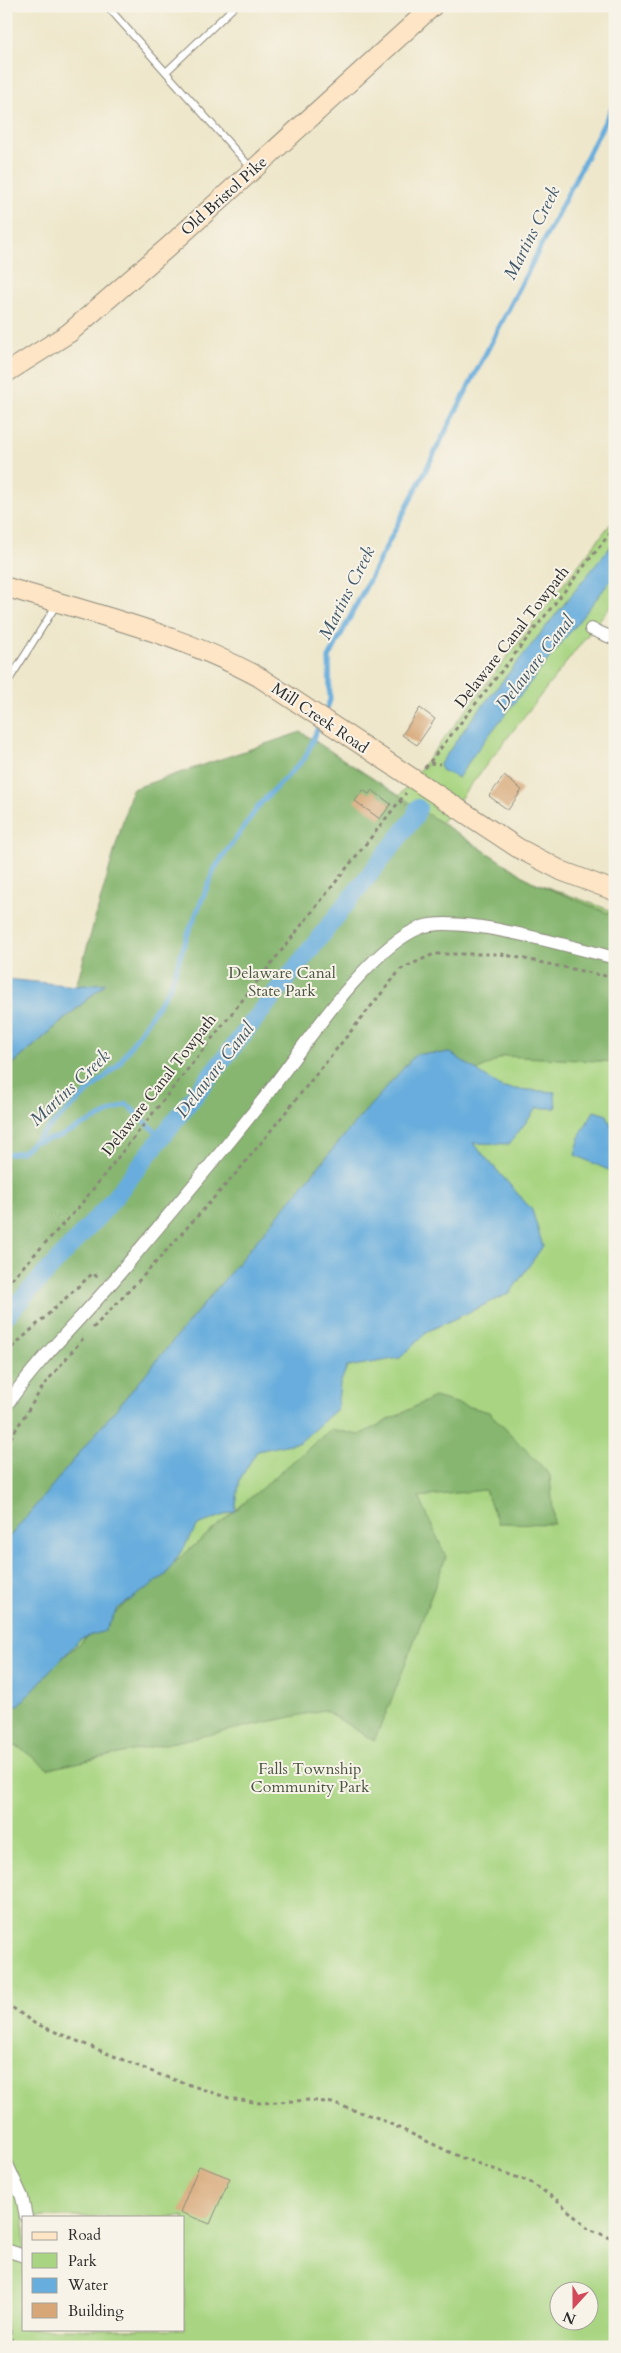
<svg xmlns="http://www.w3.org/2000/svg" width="621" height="2353" font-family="Cardo,serif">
<rect width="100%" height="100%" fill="#f7f3e8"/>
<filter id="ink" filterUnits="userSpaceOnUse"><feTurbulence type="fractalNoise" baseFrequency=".02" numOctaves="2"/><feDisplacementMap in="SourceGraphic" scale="10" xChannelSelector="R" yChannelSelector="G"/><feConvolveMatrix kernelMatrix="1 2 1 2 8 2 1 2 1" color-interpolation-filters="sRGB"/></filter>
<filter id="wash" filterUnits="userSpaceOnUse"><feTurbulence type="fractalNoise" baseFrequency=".0096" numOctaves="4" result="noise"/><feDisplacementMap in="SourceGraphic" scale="20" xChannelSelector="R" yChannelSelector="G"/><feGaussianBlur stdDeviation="1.12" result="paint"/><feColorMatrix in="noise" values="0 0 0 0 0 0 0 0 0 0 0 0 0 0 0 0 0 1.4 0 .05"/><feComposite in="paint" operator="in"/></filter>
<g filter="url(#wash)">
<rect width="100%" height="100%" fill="#eee7cb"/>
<!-- green -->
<path fill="#a9d582" stroke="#6a8056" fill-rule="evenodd" d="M615,518v82l-174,223 90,58 84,31v1435h-609v-1071l251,-303 147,-183zM24,2217h160v112h-160zM558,2290h30v30h-30z"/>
<!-- forest -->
<path fill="#86b670" stroke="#58704e" d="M301,732l230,149 84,35v146l-111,-6 -86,48 -412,481v-515l99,-86 -29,2 56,-197z
M434,1397l55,15 61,63 4,49 -56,-1 -13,-33 -66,7 27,60 -54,142 -18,42 -50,-31 -276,59 -26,-20 -16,-6v-37l325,-277 28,6z"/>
<!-- water -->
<path fill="#67addd" stroke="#496c84" d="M615,541v34l-141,179 -16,24 -17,-8 -1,-6 31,-44z
M6,979l70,7 30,-3 -100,87z
M451,1053l51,35 53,4 1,16h-19l-28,36 -36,-1 59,67 11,36 -33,47 -82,38 -28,27 -53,9 -7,17 -3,25 -37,33 -43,9 -17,28 -5,32 -37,14 -32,50 -49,34 -12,22 -25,8 -62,67 -12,-1v-164l353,-423 57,-64z
M594,1111l13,4 8,20v38l-40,-18 6,-22z"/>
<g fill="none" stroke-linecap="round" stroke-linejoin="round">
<!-- stream -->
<path stroke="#67addd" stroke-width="5" d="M324,716l6,-16 -1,-42 286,-556
M34,1142l24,-5 69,-33 35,34
M6,1154l16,-2 96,-87 52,-78 17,-51 28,-68 45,-64 45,-46 15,-35"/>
<!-- canal -->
<path stroke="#67addd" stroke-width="18" d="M6,1316l100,-108 308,-390 4,-10"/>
</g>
<g id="blocks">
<!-- building -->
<path fill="#d7a777" d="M420,708l15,11 -18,26 -15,-10z
M504,776l18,14 -14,20 -19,-14z
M363,790l6,4 3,-4 19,14 -11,15 -25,-18z
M199,2166l31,12 -20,46 -30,-12z"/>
</g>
</g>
<g filter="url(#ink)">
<use href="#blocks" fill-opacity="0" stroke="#8c897b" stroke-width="1"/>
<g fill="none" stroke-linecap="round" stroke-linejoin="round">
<defs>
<path id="service" d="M107,6l145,163
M166,72l69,-66
M6,685l51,-81"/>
<path id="minor" d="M591,629l24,10
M6,1406c33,-49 77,-88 114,-133 47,-57 96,-113 142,-172 37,-47 105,-154 160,-174 37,-13 151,20 193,31
M6,2162l16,35 4,20
M6,2250l18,6"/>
<path id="secondary" d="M6,373l63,-40 98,-85 266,-242
M6,587c86,26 174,47 253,90l259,171 44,23 53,20"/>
</defs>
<!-- service casing -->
<use href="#service" stroke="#8c897b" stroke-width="8"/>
<!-- minor casing -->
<use href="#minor" stroke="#8c897b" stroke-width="14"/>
<!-- secondary casing -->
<use href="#secondary" stroke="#8c897b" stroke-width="21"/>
<!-- path -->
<path stroke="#8c897b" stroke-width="3" stroke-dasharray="4 4" stroke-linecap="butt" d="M430,763l10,1
M425,768l190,-241
M399,800l6,6
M6,1285l72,-77 328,-415
M93,1328l54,-56 92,-102 162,-201 33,-15h67l114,24
M6,1353l87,-80 6,6
M6,1445l38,-60 41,-49
M6,2003l28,20 55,23 74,30 66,22 31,5 50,-3 22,3 46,15 82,39 70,25 27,18 30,28 28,12
M6,2298l6,49"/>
<!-- service -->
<use href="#service" stroke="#fff" stroke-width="6"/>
<!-- minor -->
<use href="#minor" stroke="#fff" stroke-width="12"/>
<!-- secondary -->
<use href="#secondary" stroke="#fde5c5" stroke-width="19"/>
</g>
</g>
<g text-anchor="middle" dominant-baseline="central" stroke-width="4" stroke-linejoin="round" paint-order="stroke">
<!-- street labels -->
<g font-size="16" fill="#2b2b2b" stroke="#f7f3e8">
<text transform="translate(224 196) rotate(-42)">Old Bristol Pike</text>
<text transform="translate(512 637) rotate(-52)">Delaware Canal Towpath</text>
<text transform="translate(320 718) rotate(34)">Mill Creek Road</text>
<text transform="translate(159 1085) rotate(-52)">Delaware Canal Towpath</text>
</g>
<!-- park labels -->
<g font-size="16" fill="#4a5641" stroke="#f7f3e8">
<text x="282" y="973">Delaware Canal<tspan x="282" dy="18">State Park</tspan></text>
<text x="310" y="1769">Falls Township<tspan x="310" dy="18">Community Park</tspan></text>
</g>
<!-- water labels -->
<g font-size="18" font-style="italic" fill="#405869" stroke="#f7f3e8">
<text transform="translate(532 233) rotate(-63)">Martins Creek</text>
<text transform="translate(347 593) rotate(-63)">Martins Creek</text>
<text transform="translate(535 663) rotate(-52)">Delaware Canal</text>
<text transform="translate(215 1070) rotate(-52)">Delaware Canal</text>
<text transform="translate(70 1088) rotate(-43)">Martins Creek</text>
</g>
</g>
<!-- margin -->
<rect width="621" height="2353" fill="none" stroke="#f7f3e8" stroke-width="25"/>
<!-- legend -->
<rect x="22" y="2216" width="162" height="115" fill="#f7f3e8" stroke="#a5a39c"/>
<rect x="32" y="2232" width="25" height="8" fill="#fde5c5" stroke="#a5a39c"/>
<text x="68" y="2240" font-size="15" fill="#2b2b2b">Road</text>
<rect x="32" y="2253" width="25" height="15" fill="#a9d582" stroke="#a5a39c"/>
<text x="68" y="2266" font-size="15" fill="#2b2b2b">Park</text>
<rect x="32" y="2278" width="25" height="15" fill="#67addd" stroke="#a5a39c"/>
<text x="68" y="2290" font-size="15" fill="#2b2b2b">Water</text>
<rect x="32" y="2303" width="25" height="15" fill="#d7a777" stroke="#a5a39c"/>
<text x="68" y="2316" font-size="15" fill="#2b2b2b">Building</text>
<!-- north arrow -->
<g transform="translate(574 2306) rotate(201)"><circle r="24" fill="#f7f3e8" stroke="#a5a39c"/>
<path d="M0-4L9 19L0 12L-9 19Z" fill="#d1495b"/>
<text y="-8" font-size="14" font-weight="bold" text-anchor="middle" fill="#2b2b2b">N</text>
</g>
</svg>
